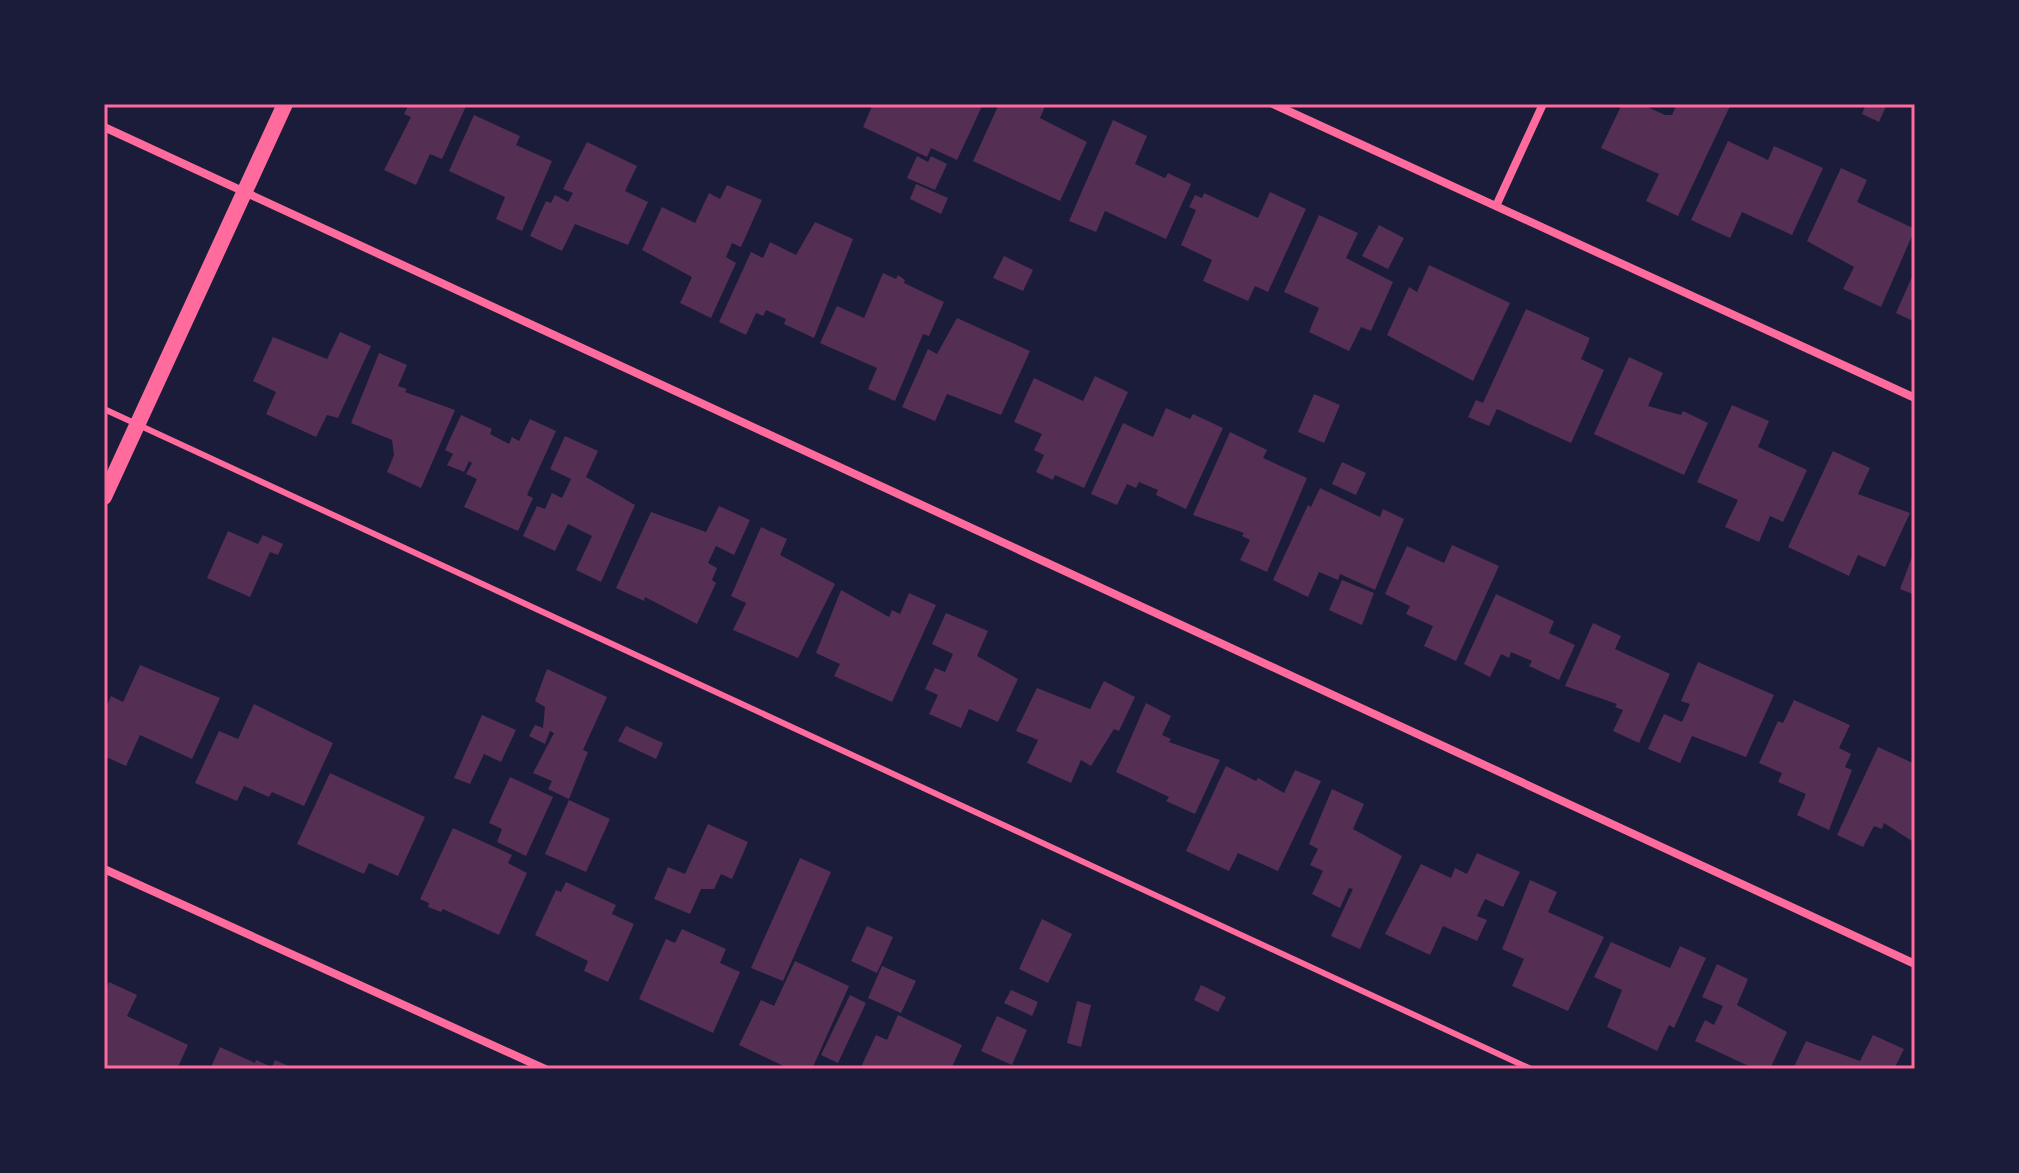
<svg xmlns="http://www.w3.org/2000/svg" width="2019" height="1173" font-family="Poppins,sans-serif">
<rect width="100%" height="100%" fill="#1b1b3a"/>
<!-- building -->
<path fill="#542f53" d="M409,104h58l-25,55 -12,-5 -14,31 -32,-15 27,-53 -7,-3z
M873,104h110l-26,56 -26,-12 -4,9 -64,-30z
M999,104h47l-6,14 47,24 -27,59 -87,-40z
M1622,104h19l24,11h7l5,-11h54l-53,112 -32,-15 13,-27 -58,-26z
M1866,104h21l-8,18 -17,-8z
M474,115l46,21 -4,9 36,16 -30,70 -26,-12 9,-22 -56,-26z
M1113,120l34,16 -12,28 30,14 3,-5 23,11 -25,55 -61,-28 -9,21 -27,-11z
M1728,141l40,19 6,-14 49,22 -31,67 -50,-23 -12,26 -39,-18z
M587,142l50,24 -12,25 23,11 -20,43 -53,-21 -13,27 -32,-15 16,-35 5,2 4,-8 13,7 5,-9 -10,-4z
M917,156l11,6 3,-6 16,8 -12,26 -28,-12z
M1841,168l26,12 -10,22 58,27 -34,78 -38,-18 11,-22 -47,-26z
M916,184l32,14 -7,16 -31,-15z
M727,185l35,15 -21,47 -9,-4 -6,14 10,6 -25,55 -31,-15 12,-26 -50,-27 20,-43 33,16 14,-30 11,6z
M1270,192l36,17 -38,83 -13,-6 -7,15 -45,-20 9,-21 -31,-15 15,-35 -7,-3 6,-12 7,3 2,-5 54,25z
M1319,215l39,18 -12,25 47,24 -22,49 -10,-4 -12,24 -40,-19 10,-24 -35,-16z
M815,222l38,17 -39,99 -30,-14 2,-5 -20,-9 -3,6 -7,-3 -10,22 -27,-13 32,-70 12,6 7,-16 26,13z
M1379,225l25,13 -16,31 -26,-13z
M1004,256l29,14 -10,21 -30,-13z
M1429,265l81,38 -37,78 -86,-46 22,-48 8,5z
M1915,270v52l-19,-9z
M883,273l13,6 2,-4 7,5 -1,3 40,19 -15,34 -6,-2 -28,67 -27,-12 9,-21 -57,-25 17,-37 27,12z
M1526,309l64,29 -9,21 23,11 -33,73 -74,-34 -8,17 -21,-9 8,-17 7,3z
M957,318l73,33 -29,64 -54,-21 -12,27 -33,-14 26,-58 9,5z
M340,332l31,14 -33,72 -11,-3 -11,22 -50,-23 10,-22 -23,-11 20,-44 54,22z
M379,353l28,12 -9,21 9,3 -2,3 50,18 -34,78 -34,-16 7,-17 -2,-15 -41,-17z
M1629,357l34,16 -15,33 33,9 2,-4 25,12 -24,52 -90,-41z
M1095,376l33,16 -44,96 -29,-13 -2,5 -17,-8 8,-17 -10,-5 8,-16 -28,-12 20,-44 49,23z
M1314,394l26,11 -16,38 -26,-11z
M1732,405l37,16 -11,26 49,23 -24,52 -13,-6 -11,26 -34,-15 13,-27 -41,-18z
M1166,408l24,11 3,-5 30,14 -37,81 -30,-14 2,-5 -19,-8 -3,6 -9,-4 -10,21 -26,-11 32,-71 30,14z
M461,415l31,14 -2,5 19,10 3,-7 7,4 11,-22 26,12 -29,64 6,3 -15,33 -54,-24 13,-28 -11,-5 6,-11 -3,-2 -5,11 -17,-7 6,-11 -8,-4z
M1230,432l37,18 -4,8 44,20 -40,94 -27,-12 10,-20 -8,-4 2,-3 -51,-18z
M565,436l33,15 -12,26 49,28 -34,77 -25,-12 16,-34 -24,-12 -13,27 -32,-15 14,-30 8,3 7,-16 10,5 9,-19 -21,-10z
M1833,451l37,17 -12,26 52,19 -25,54 -27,-12 -9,21 -61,-29z
M1342,462l24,11 -10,22 -24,-11z
M1320,488l60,29 3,-8 21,10 -29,71 -35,-16 -2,6 -19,-8 -11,25 -35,-17 35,-75 3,2z
M719,506l31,14 -16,35 -18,-9 -8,17 9,5 -5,12 4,3 -19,41 -52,-27 -1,4 -28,-13 35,-76 55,20z
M761,527l26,12 -7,16 55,29 -37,74 -65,-28 13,-27 -15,-7z
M228,531l30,13 5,-9 20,9 -5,11 -8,-3 -20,45 -43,-19z
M1452,545l47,21 -43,95 -32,-15 9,-20 -27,-12 4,-8 -25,-12 22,-48 37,17z
M1915,549v46l-15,-6z
M1342,580l32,13 -12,32 -33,-15z
M841,590l48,27 3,-7 8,4 9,-21 27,12 -44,97 -58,-26 6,-12 -24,-11z
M1496,594l58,27 -5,12 26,12 -16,35 -30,-14 3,-5 -21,-9 -2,6 -8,-4 -11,23 -26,-13z
M946,613l42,18 -11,25 41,23 -20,43 -29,-13 -8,19 -32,-14 9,-19 -13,-6 10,-21 10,4 8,-18 -21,-10z
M1593,623l28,13 -6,13 55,25 -31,69 -26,-12 10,-21 -8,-3 2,-3 -52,-18z
M1698,662l76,33 -28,62 -54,-21 -12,27 -32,-14 16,-35 18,8 8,-18 -9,-3z
M140,665l80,33 -28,61 -52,-24 -14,31 -22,-10v-44l7,-16 12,6z
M547,669l60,28 -24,53 5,2 -19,47 -21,-10 4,-8 -19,-8 21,-40 -4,-2 -5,13 -16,-8 6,-11 8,3 2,-21 -10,-6z
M1104,681l31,16 -16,34 -5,-2 -23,37 -10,-6 -10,23 -44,-20 11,-23 -22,-9 21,-43 53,21z
M1794,700l56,25 -11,23 12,6 -6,13 7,3 -23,60 -32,-15 9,-21 -28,-12 4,-9 -23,-10 19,-42 5,2z
M1146,703l25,13 -9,19 9,4 -2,3 51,18 -25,54 -29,-13 3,-4 -53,-25z
M254,704l79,39 -29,63 -32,-14 -3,5 -25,-11 -7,15 -42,-18 24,-52 19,8z
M482,715l34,15 -15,32 -17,-8 -14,30 -16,-6z
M626,726l37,17 -7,16 -38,-18z
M1878,747l37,17v79l-31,-20 -2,6 -8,-3 -11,21 -26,-12z
M1226,766l30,15 2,-3 26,15 11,-23 26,11 -43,90 -40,-18 -9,18 -43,-20z
M330,773l95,44 -27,59 -29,-13 -5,11 -67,-30z
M510,777l43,20 -27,59 -29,-14 5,-13 -13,-6z
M1332,789l32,15 -11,25 49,27 -42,93 -29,-13 22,-47 -4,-1 -9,20 -28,-14 11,-23 -13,-6 8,-16 -9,-5z
M569,800l41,19 -24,53 -41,-18z
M708,824l40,18 -16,37 -11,-5 -7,15h-13l-11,25 -36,-15 14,-32 17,7z
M453,828l59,27 -4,8 19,10 -28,62 -56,-26 -2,3 -13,-5 1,-4 -9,-4z
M1477,853l43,19 -17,35 -18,-8 -8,17 10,4 -10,21 -34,-15 -13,29 -45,-21 36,-70 30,14 4,-10 12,6z
M800,858l31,14 -48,109 -32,-13z
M1530,880l27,12 -9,20 56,25 -36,74 -56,-25 12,-27 -22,-10z
M566,882l50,23 -4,9 22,10 -26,58 -24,-11 4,-10 -53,-26 21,-45 5,2z
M1042,919l30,15 -24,49 -29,-14z
M867,926l26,11 -16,36 -26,-12z
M682,929l44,20 -6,14 20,9 -27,61 -74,-34 27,-60 9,4z
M1611,942l59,26 10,-22 26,12 -32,70 -5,-3 -12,26 -50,-24 15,-37 -28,-13z
M795,961l54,25 -37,83h-22l-51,-24 22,-45 13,6z
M1717,964l31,15 -11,26 50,27 -17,37h-15l-60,-28 10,-21 9,5 9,-19 -21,-9z
M882,966l34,15 -15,32 -33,-15z
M109,982l28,13 -10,21 61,29 -11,24h-73l3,-28 -3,-1v-47z
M1201,985l25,12 -8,15 -24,-12z
M1011,990l27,12 -6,14 -28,-13z
M850,995l16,8 -28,60 -17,-8z
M1077,1001l14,4 -10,42 -14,-4z
M898,1015l64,30 -11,24h-91l16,-34 11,5z
M997,1016l30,14 -15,35 -31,-14z
M1873,1035l31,14 -10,20h-101l13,-28 54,20z
M220,1047l35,16 1,-3 16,7 3,-7 20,9h-85z"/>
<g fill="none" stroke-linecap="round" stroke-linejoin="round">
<!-- service -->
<path stroke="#ff6b9d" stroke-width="6" d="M104,409l1427,660"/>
<!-- minor -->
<path stroke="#ff6b9d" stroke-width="8" d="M1273,104l642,294
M104,127l1811,837
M1496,206l47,-102
M104,869l441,200"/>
<!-- secondary -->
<path stroke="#ff6b9d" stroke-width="16" d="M104,497l181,-393"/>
</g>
<!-- border -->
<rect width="2019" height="1173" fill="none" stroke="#1b1b3a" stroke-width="212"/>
<rect x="106" y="106" width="1807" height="961" fill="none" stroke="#ff6b9d" stroke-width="3"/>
</svg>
